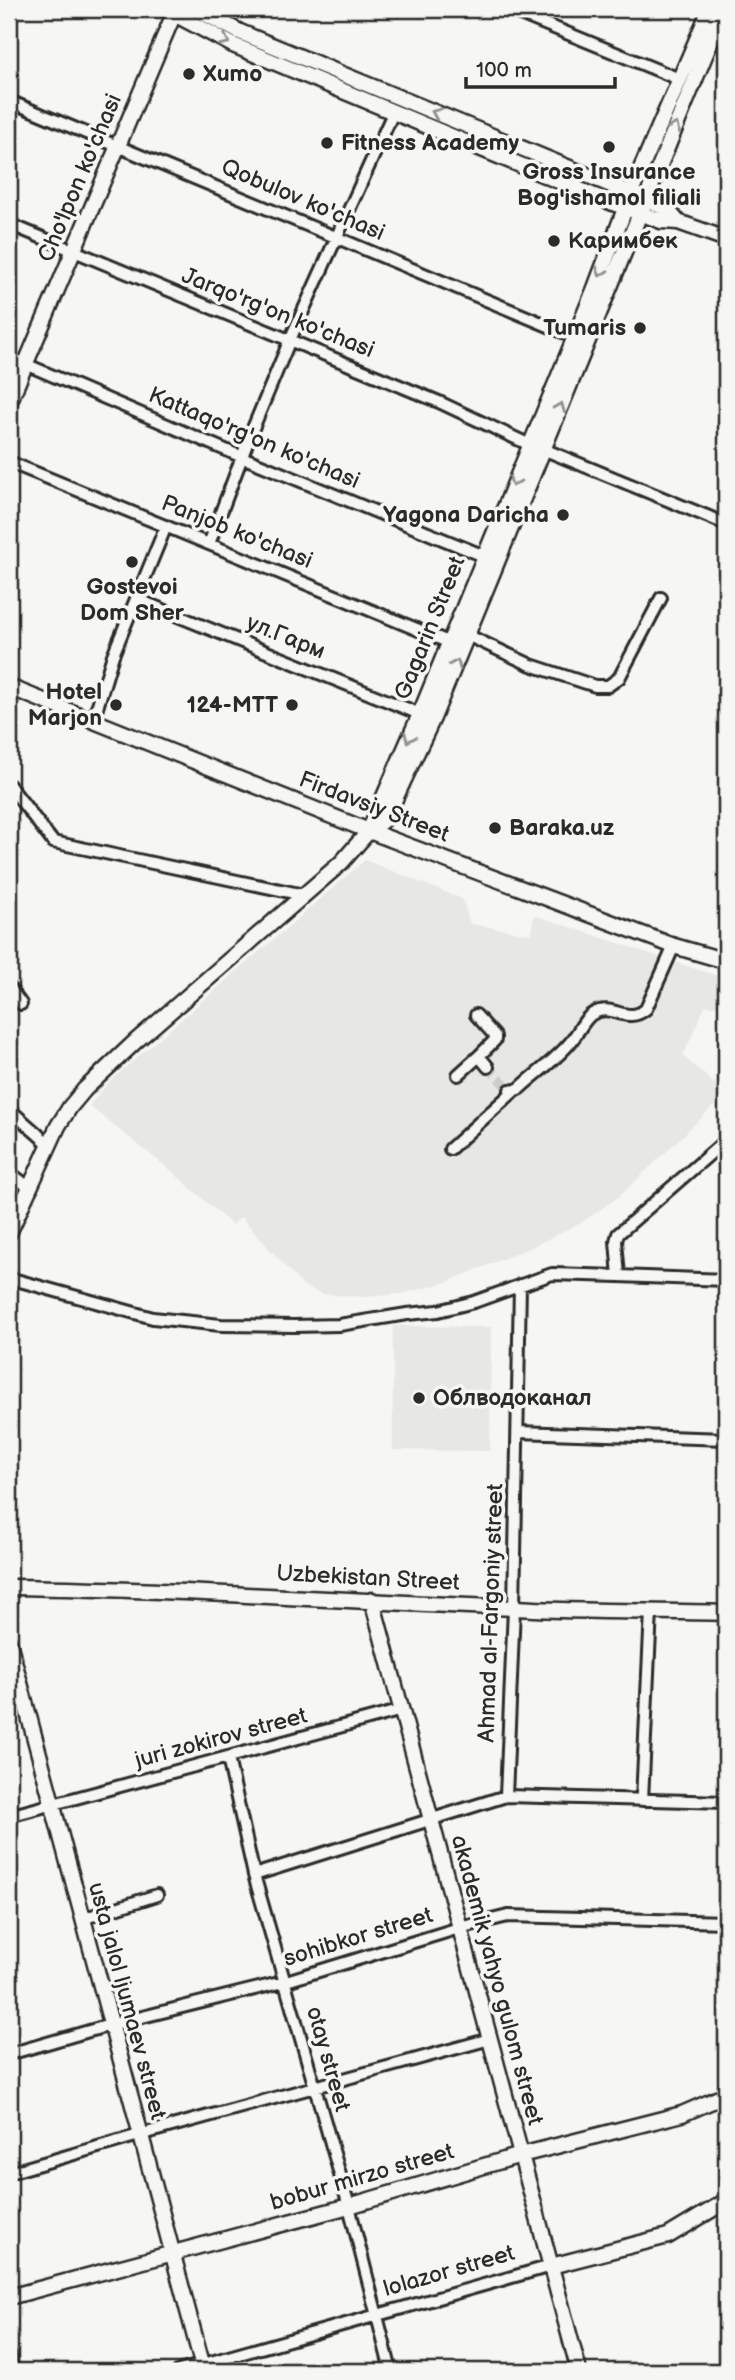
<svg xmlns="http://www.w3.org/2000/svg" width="735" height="2380" font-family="'Balsamiq Sans',sans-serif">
<rect width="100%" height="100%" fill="#f6f6f2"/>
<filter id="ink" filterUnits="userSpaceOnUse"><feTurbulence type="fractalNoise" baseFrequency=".0143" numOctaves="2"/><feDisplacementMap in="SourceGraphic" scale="14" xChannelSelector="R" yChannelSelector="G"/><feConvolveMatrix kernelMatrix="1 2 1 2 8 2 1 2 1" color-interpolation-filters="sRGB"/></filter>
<g filter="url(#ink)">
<!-- built -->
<path fill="#e7e7e3" d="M365,860l97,39 8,25 61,10 3,-19 192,64 -5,27h-16l-22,50 43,38 -105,101 -39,27 -48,24 -90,37 -43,11 -35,3 -44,-3 -20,-9 -61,-68 -9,8 -58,-52 -85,-67 21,-25z
M393,1326l98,1 -1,124 -97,-1z"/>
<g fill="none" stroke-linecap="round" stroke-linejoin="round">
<!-- street-tunnel -->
<path stroke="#cdcdca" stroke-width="10" stroke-dasharray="10 5" stroke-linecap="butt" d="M488,1067l22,23"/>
<defs>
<path id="street" d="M508,9l171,70
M14,103l561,234
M9,224l430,178 91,43
M9,357l233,100 242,99
M543,449l183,75
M9,462l439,180
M209,544l42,-111 38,-91 104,-229
M136,599l284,115
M467,635l64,30 64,21h13l11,-8 42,-80
M93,721l20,-66 53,-129
M9,785l44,57 251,53
M9,987l12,17
M476,1015l19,21v4l-16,16
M458,1075l21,-19 9,11
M510,1090l4,1 6,-3c17,-16 40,-31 53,-49 6,-8 12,-22 21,-26 19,-10 33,12 52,-4l28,-63
M9,1109l41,36
M450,1149l64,-58
M9,1172l22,17
M619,1276l107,4
M9,1278l144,40 68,7 73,1 45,-1 68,-11 31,-3 36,-9 78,-28 67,2 -3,-35 2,-7 108,-94
M518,1432l208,7
M228,1758l26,117 95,331 42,165
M506,1796l8,-188 6,-323
M642,1800l9,-189
M9,1816l393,-106
M254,1875l252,-79 220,6
M82,1919l75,-24
M9,2054l101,-29 173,-43 176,-54 49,-12 218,6
M9,2173l130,-38 351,-96
M9,2353l4,18
M179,2371l372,-105"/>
<path id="secondary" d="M165,9l68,36 359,150 69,26 17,1 48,17
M196,9l44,23 417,172 9,4 12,14
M9,403l167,-394
M9,687l360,144 305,115 52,15
M369,831l17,-13 47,-100 291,-709
M9,1233l49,-107 12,-19 15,-18 51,-48 205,-178 28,-32 51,-117 175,-426 39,-103 76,-176
M9,1587c168,2 336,14 505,21 70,4 141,3 212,5
M372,1600l207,771
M9,1642l195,729
M551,2266l117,-30 58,-35
M9,2297l340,-91 172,-51 161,-41 44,-19"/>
</defs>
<!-- street casing -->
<use href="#street" stroke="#2b2b2b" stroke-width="16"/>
<!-- secondary casing -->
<use href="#secondary" stroke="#2b2b2b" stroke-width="19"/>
<!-- street -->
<use href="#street" stroke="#f6f6f2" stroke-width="10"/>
<!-- secondary -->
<use href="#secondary" stroke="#f6f6f2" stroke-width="14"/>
</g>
<!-- one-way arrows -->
<defs><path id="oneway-chevron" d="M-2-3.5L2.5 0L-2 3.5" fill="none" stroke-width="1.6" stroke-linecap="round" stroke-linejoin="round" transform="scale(1.75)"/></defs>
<g stroke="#90908e">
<use href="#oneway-chevron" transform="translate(225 41) rotate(27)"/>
<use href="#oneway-chevron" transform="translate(436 113) rotate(-157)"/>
<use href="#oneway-chevron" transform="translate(675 127) rotate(-67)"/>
<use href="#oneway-chevron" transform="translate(601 272) rotate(110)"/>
<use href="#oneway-chevron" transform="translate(560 407) rotate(-68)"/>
<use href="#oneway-chevron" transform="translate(514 482) rotate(112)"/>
<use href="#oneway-chevron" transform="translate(456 664) rotate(-67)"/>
<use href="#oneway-chevron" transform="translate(409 738) rotate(114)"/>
</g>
</g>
<!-- markers -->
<g fill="#2b2b2b" stroke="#f6f6f2" stroke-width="2.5">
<circle cx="189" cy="74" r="7"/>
<circle cx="327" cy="143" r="7"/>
<circle cx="609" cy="147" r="7"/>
<circle cx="554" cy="241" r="7"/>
<circle cx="640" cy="328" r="7"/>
<circle cx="563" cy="515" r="7"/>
<circle cx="132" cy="562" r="7"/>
<circle cx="116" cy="705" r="7"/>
<circle cx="292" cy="705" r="7"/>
<circle cx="495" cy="828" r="7"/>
<circle cx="419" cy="1398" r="7"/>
</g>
<g text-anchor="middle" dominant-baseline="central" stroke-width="7" stroke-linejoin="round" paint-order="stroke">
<!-- poi labels -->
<g font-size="23" font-weight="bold" fill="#2b2b2b" stroke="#f6f6f2" text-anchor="start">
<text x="203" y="74">Xumo</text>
<text x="341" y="143">Fitness Academy</text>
<text x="609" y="172" text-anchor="middle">Gross Insurance<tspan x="609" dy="26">Bog'ishamol filiali</tspan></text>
<text x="568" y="241">Каримбек</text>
<text x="626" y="328" text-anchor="end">Tumaris</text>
<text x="549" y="515" text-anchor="end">Yagona Daricha</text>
<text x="132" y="587" text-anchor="middle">Gostevoi<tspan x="132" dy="26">Dom Sher</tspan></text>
<text x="102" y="692" text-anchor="end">Hotel<tspan x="102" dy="26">Marjon</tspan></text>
<text x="278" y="705" text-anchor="end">124-MTT</text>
<text x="509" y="828">Baraka.uz</text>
<text x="433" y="1398">Облводоканал</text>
</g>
<!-- street labels -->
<g font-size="23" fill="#2b2b2b" stroke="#f6f6f2">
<text transform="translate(80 178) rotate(-67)">Cho'lpon ko'chasi</text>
<text transform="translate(303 200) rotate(23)">Qobulov ko'chasi</text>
<text transform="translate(278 313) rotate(22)">Jarqo'rg'on ko'chasi</text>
<text transform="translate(254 438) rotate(23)">Kattaqo'rg'on ko'chasi</text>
<text transform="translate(237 532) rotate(22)">Panjob ko'chasi</text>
<text transform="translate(430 628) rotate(-68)">Gagarin Street</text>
<text transform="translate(286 637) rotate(22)">ул.Гарм</text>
<text transform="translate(374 807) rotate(21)">Firdavsiy Street</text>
<text transform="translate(368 1578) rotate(3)">Uzbekistan Street</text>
<text transform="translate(491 1613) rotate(-88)">Ahmad al-Fargoniy street</text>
<text transform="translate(221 1738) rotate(-15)">juri zokirov street</text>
<text transform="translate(358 1937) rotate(-17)">sohibkor street</text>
<text transform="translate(497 1980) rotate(75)">akademik yahyo gulom street</text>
<text transform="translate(127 2001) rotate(75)">usta jalol ljumaev street</text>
<text transform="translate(328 2059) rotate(74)">otay street</text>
<text transform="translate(362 2177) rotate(-16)">bobur mirzo street</text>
<text transform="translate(449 2271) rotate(-16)">lolazor street</text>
</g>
</g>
<!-- margin -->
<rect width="735" height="2380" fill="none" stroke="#f6f6f2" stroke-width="35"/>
<rect x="18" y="18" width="700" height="2345" fill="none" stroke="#2b2b2b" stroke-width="2.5" filter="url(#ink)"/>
<!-- scale -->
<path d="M466 77v10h149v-10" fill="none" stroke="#2b2b2b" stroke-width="3.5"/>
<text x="476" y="77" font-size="21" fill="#2b2b2b" stroke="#f6f6f2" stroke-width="5" paint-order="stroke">100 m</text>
</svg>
